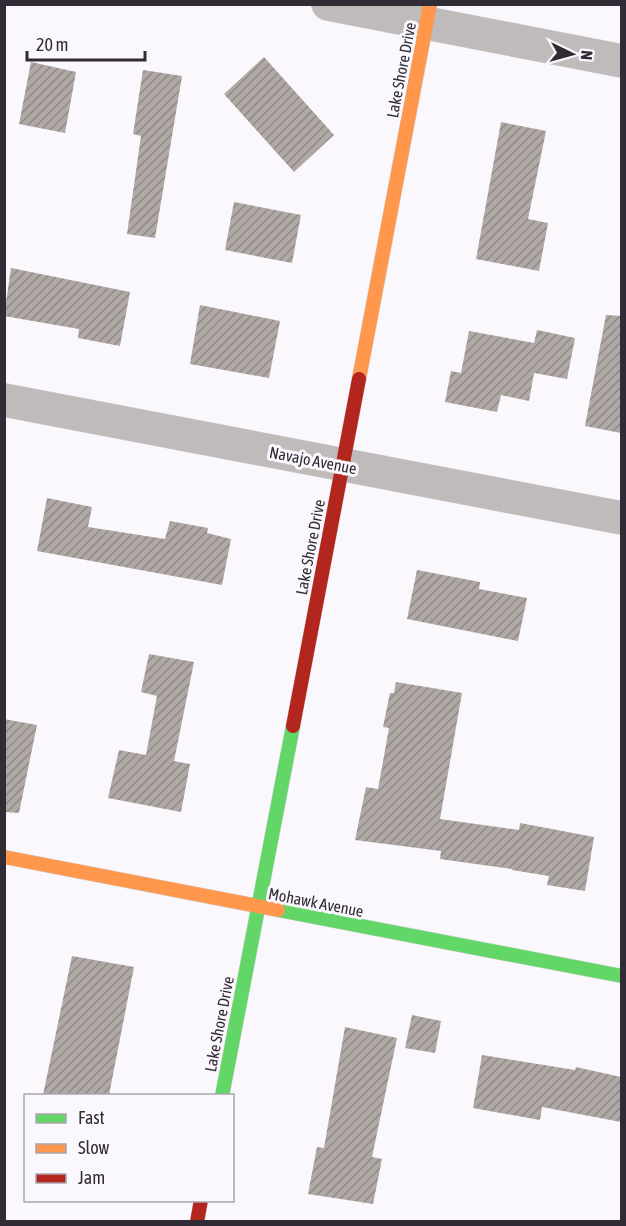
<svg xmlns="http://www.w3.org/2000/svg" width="626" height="1226" font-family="'Asap Condensed',sans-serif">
<defs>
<pattern id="building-hatch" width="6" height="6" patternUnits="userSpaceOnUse" patternTransform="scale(1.5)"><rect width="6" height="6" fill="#b0a8a5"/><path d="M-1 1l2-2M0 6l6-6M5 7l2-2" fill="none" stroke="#908987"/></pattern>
</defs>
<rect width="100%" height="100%" fill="#faf8fc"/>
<!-- building -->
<path fill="url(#building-hatch)" d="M264,57l70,78 -40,37 -70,-78z
M31,62l45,10 -11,61 -46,-9z
M143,70l39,6 -27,162 -28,-4 14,-98 -8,-2z
M501,122l45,9 -18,88 20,4 -9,48 -63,-12z
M234,202l67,13 -9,48 -67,-13z
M11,268l119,24 -10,54 -42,-8 1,-9 -75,-13z
M200,305l80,16 -11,57 -79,-14z
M606,315l15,1v117l-36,-7z
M537,330l38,8 -8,41 -33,-6 -5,28 -28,-6 -4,17 -52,-10 6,-31 10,2 8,-42 65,12z
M47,498l45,9 -4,20 77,12 5,-18 38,7 -1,5 24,6 -9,46 -185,-34z
M417,570l63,12 -1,7 48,9 -9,43 -111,-22z
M149,654l45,8 -20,99 16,3 -9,48 -73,-14 11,-48 27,5 11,-59 -16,-4z
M396,682l66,11 -22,126 79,11 1,-7 74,14 -9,54 -38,-6 2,-9 -37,-6v-1l-72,-10 1,-8 -86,-11 11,-53 12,2 11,-61 -6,-1 7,-34h4z
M4,719l33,6 -18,88 -15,-1z
M72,956l62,11 -25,128h-66z
M412,1015l29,6 -6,32 -30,-5z
M345,1027l52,11 -25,119 10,2 -9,45 -65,-10 9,-47 7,1z
M482,1055l93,15 1,-3 45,10v45l-79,-15 -2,13 -67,-12z"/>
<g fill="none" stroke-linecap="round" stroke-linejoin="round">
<defs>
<path id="street" d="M328,4l294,57
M4,400l618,118"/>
<path id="fast" d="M278,910l344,66
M222,1096l71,-370"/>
<path id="slow" d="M359,379l71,-375
M4,857l274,53"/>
<path id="jam" d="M293,726l66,-347
M197,1222l4,-22"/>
</defs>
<!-- street casing -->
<use href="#street" stroke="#d6d4d7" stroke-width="34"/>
<!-- fast casing -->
<use href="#fast" stroke="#d6d4d7" stroke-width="15"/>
<!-- slow casing -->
<use href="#slow" stroke="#d6d4d7" stroke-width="15"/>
<!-- jam casing -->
<use href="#jam" stroke="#d6d4d7" stroke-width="15"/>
<!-- street -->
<use href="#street" stroke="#bfbbbb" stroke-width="33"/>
<!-- fast -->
<use href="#fast" stroke="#63d668" stroke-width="14"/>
<!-- slow -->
<use href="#slow" stroke="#ff974d" stroke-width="14"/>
<!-- jam -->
<use href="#jam" stroke="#b3261e" stroke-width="14"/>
</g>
<g text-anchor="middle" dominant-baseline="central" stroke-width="6" stroke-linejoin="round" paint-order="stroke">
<!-- street labels -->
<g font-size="16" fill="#302b35" stroke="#faf7fd">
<text transform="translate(401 70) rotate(-79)">Lake Shore Drive</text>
<text transform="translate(313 460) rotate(11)">Navajo Avenue</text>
<text transform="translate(310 547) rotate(-79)">Lake Shore Drive</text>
<text transform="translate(316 902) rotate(11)">Mohawk Avenue</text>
<text transform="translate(219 1024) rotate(-79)">Lake Shore Drive</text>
</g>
</g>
<!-- border -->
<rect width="626" height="1226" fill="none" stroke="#302b35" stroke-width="12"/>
<!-- legend -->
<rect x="24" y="1094" width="210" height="108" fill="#faf7fd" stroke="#a9a5ad" stroke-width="1.5"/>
<rect x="36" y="1114" width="30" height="9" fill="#63d668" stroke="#a9a5ad" stroke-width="1.5"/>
<text x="78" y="1124" font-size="18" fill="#302b35">Fast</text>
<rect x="36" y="1144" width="30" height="9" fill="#ff974d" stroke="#a9a5ad" stroke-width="1.5"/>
<text x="78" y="1154" font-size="18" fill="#302b35">Slow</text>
<rect x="36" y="1174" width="30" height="9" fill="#b3261e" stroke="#a9a5ad" stroke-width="1.5"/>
<text x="78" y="1184" font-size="18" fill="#302b35">Jam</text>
<!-- north arrow -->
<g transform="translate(572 54) rotate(95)" stroke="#faf7fd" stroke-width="4.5" paint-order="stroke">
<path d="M0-4.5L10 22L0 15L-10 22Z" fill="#302b35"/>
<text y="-9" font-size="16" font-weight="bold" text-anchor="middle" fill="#302b35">N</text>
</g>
<!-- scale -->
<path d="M27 51v9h118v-9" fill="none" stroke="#302b35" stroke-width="3"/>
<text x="36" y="51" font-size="18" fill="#302b35" stroke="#faf7fd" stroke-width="4.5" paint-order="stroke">20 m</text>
</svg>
